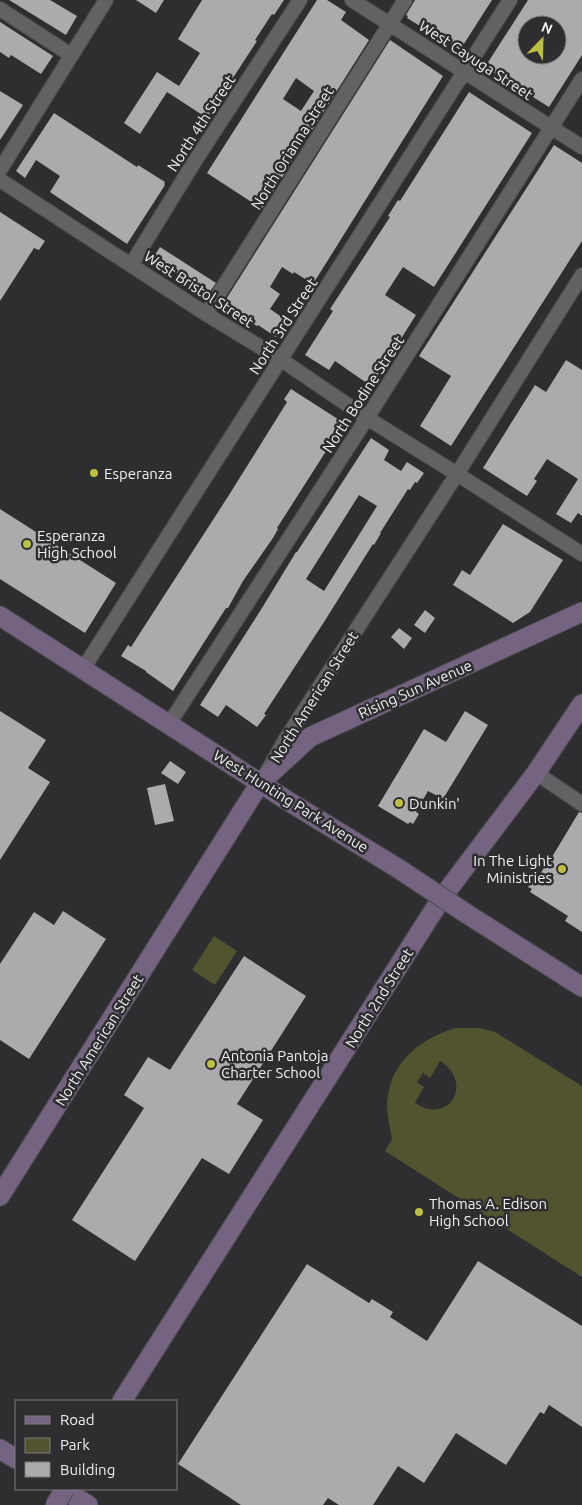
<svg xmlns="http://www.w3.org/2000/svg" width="582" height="1505" font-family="Ubuntu,sans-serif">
<rect width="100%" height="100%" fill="#2e2d30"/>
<!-- green -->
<path fill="#52532f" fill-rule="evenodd" d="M214,936l23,15 -22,34 -23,-15z
M455,1028h24l16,4 87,54v191l-197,-126 7,-12c-2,-10 -4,-21 -5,-31 0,-43 30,-68 68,-80zM440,1061c34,21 10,65 -25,42l9,-16 -7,-5 6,-9 7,5z"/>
<!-- building -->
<path fill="#abaaac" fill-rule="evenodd" d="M9,0h41l27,16 -11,19z
M136,0h28l-8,13z
M202,0h82l-10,15 -2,-1 -17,26 2,1 -50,77 -40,-26 -27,42 -16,-11 33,-51 22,14 21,-33 -22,-14z
M317,0h10l19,12 -5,8 28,20 -107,169 -55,-36zM296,78l18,13 -13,20 -18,-12z
M415,0h77l-32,50 -31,-21 -1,2 -21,-13 1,-2 -2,-1z
M528,0h54v55l-33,52 -64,-40zM527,25h30v30h-30z
M0,22l53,34 -12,18 -30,-19 -2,3 -9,-6z
M390,40l53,36 -130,208 -19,-12 -1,2 -11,-7 -12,20 10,7 -10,15 16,11 -10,17 -18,-12 -1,1 -19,-11 -15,-11z
M0,91l23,14 -23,35z
M469,92l63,41 -98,154 -31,-20 -18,28 31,20 -45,71 -36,-25 -6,9 -24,-15 28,-44 -3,-2 60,-92 -2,-1 10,-16 2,1z
M54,113l83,54 1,-2 27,17 -1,2 1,1 -38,59 -77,-52 10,-16 -24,-16 -11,18 -9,-7z
M554,145l28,18v78l-131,205 -31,-20 31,-50 -32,-20z
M0,212l45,29 -6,9 -5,-2 -34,53z
M160,247l56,36 -7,10 -56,-35z
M566,360l16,10v146l-4,-3 -7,10 -15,-9 22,-35 -31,-20 -13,20 3,2 -10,15 -44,-28 52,-83 11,7z
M291,389l53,34 -67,105 1,1 -5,9 -30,43 -15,27h-2l-53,83 -27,-19v-1l-25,-15 7,-11 3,2 98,-152 58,-93 -3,-3z
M371,438l18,12 -5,10 17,11 6,-9 17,11 -7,10 -2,-1 -5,8 -2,-1 -28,44h1l-7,12 -1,-1 -49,78 -60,92 2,1 -9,12 -31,-22 -8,12 -18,-12 62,-97 34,-56h1zM359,495l18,11 -53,85 -18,-12z
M0,509l116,74 -31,50 -85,-54z
M503,524l60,36 -33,52 -17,11 -60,-38 9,-15 8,5z
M425,610l10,8 -10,15 -11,-8z
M399,628l13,10 -8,11 -13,-12z
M0,711l46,29 -18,28 22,14 -50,78z
M465,711l23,14 -45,74 -15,-8 -12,21 3,2 -6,10 -3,-2 -2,2 -30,-18 46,-77 22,13z
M170,761l16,11 -8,12 -17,-11z
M165,784l9,37 -19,4 -8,-37z
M579,812l3,1v119l-17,-11 3,-5 -38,-24 2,-3 -4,-2 6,-10 5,-1 9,-15 1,1z
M63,911l43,28 -77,120 -29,-19v-76l34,-52 20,13z
M244,956l62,40 -69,108 26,16 -34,54 -27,-16 -67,103 -63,-41 72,-112 -20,-13 24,-38 22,13z
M478,1261l104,65v101l-33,-22 -5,9 -4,-2 -34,53 -50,-32 -32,50 -26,-17 -25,39h-34l-11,-7 -5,7h-82l-63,-41 129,-200 62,39 3,-4 21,13 -3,5 37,24z"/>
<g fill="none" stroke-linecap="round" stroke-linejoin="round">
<defs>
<path id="street" d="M352,0l230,147
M0,9l71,46
M0,170l106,-170
M0,180l206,134 74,45 87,59 90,56 125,80
M131,265l62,-101 107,-164
M206,314l199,-314
M83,669l427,-669
M169,724l198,-306 215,-339
M267,772l18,-32 172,-266 125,-199
M536,773l46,31"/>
<path id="secondary" d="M0,616l288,185 111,68
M467,914l115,73
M0,1196l260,-413 50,-46 272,-125
M122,1401l319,-502 95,-126 46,-69
M0,1449l16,10
M62,1489l26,16"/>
</defs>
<!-- street casing -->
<use href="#street" stroke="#4b4a4c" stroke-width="16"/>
<!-- secondary casing -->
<use href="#secondary" stroke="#4b4a4c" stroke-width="21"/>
<!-- street -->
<use href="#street" stroke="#636164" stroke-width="14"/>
<!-- secondary -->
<use href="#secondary" stroke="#746482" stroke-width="19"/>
<defs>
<path id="secondary-bridge" d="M399,869l68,45
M55,1505l10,-16"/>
</defs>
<!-- secondary-bridge casing -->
<use href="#secondary-bridge" stroke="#4b4a4c" stroke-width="21" stroke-linecap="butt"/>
<!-- secondary-bridge -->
<use href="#secondary-bridge" stroke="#746482" stroke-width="19"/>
</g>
<!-- markers -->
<g fill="#bdbf43" stroke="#2e2d30" stroke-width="2">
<circle cx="94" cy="473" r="5"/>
<circle cx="27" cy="544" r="5"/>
<circle cx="399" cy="803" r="5"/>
<circle cx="562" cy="869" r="5"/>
<circle cx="211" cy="1064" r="5"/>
<circle cx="419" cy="1212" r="5"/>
</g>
<g text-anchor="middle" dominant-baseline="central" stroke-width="5" stroke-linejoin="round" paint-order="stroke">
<!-- street labels -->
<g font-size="15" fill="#f0eff0" stroke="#2e2d30">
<text transform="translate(476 60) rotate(33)">West Cayuga Street</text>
<text transform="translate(201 123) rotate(-57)">North 4th Street</text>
<text transform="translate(292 148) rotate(-58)">North Orianna Street</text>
<text transform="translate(199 289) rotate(33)">West Bristol Street</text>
<text transform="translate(283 326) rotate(-57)">North 3rd Street</text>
<text transform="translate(363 394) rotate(-57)">North Bodine Street</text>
<text transform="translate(415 689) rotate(-24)">Rising Sun Avenue</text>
<text transform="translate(314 697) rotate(-58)">North American Street</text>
<text transform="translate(291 801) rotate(32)">West Hunting Park Avenue</text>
<text transform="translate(379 998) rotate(-58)">North 2nd Street</text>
<text transform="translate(99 1040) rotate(-58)">North American Street</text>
</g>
<!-- poi labels -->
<g font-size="15" fill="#f0eff0" stroke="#2e2d30" text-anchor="start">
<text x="104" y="473">Esperanza</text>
<text x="37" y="535">Esperanza<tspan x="37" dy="17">High School</tspan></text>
<text x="409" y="803">Dunkin'</text>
<text x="552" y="860" text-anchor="end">In The Light<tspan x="552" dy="17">Ministries</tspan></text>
<text x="221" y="1055">Antonia Pantoja<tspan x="221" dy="17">Charter School</tspan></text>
<text x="429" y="1203">Thomas A. Edison<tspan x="429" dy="17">High School</tspan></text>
</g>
</g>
<!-- legend -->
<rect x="15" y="1400" width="162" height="90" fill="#2e2d30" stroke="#7c7b7d"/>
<rect x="25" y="1416" width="25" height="8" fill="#746482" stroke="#7c7b7d"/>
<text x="60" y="1425" font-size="15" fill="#f0eff0">Road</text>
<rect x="25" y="1438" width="25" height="15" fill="#52532f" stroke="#7c7b7d"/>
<text x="60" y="1450" font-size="15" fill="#f0eff0">Park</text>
<rect x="25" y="1462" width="25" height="15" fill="#abaaac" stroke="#7c7b7d"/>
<text x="60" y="1475" font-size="15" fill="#f0eff0">Building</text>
<!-- north arrow -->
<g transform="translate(542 40) rotate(23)"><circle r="24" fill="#2e2d30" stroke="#7c7b7d"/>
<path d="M0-4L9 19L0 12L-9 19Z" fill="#bdbf43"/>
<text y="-8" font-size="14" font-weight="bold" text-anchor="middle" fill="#f0eff0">N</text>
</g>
</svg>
